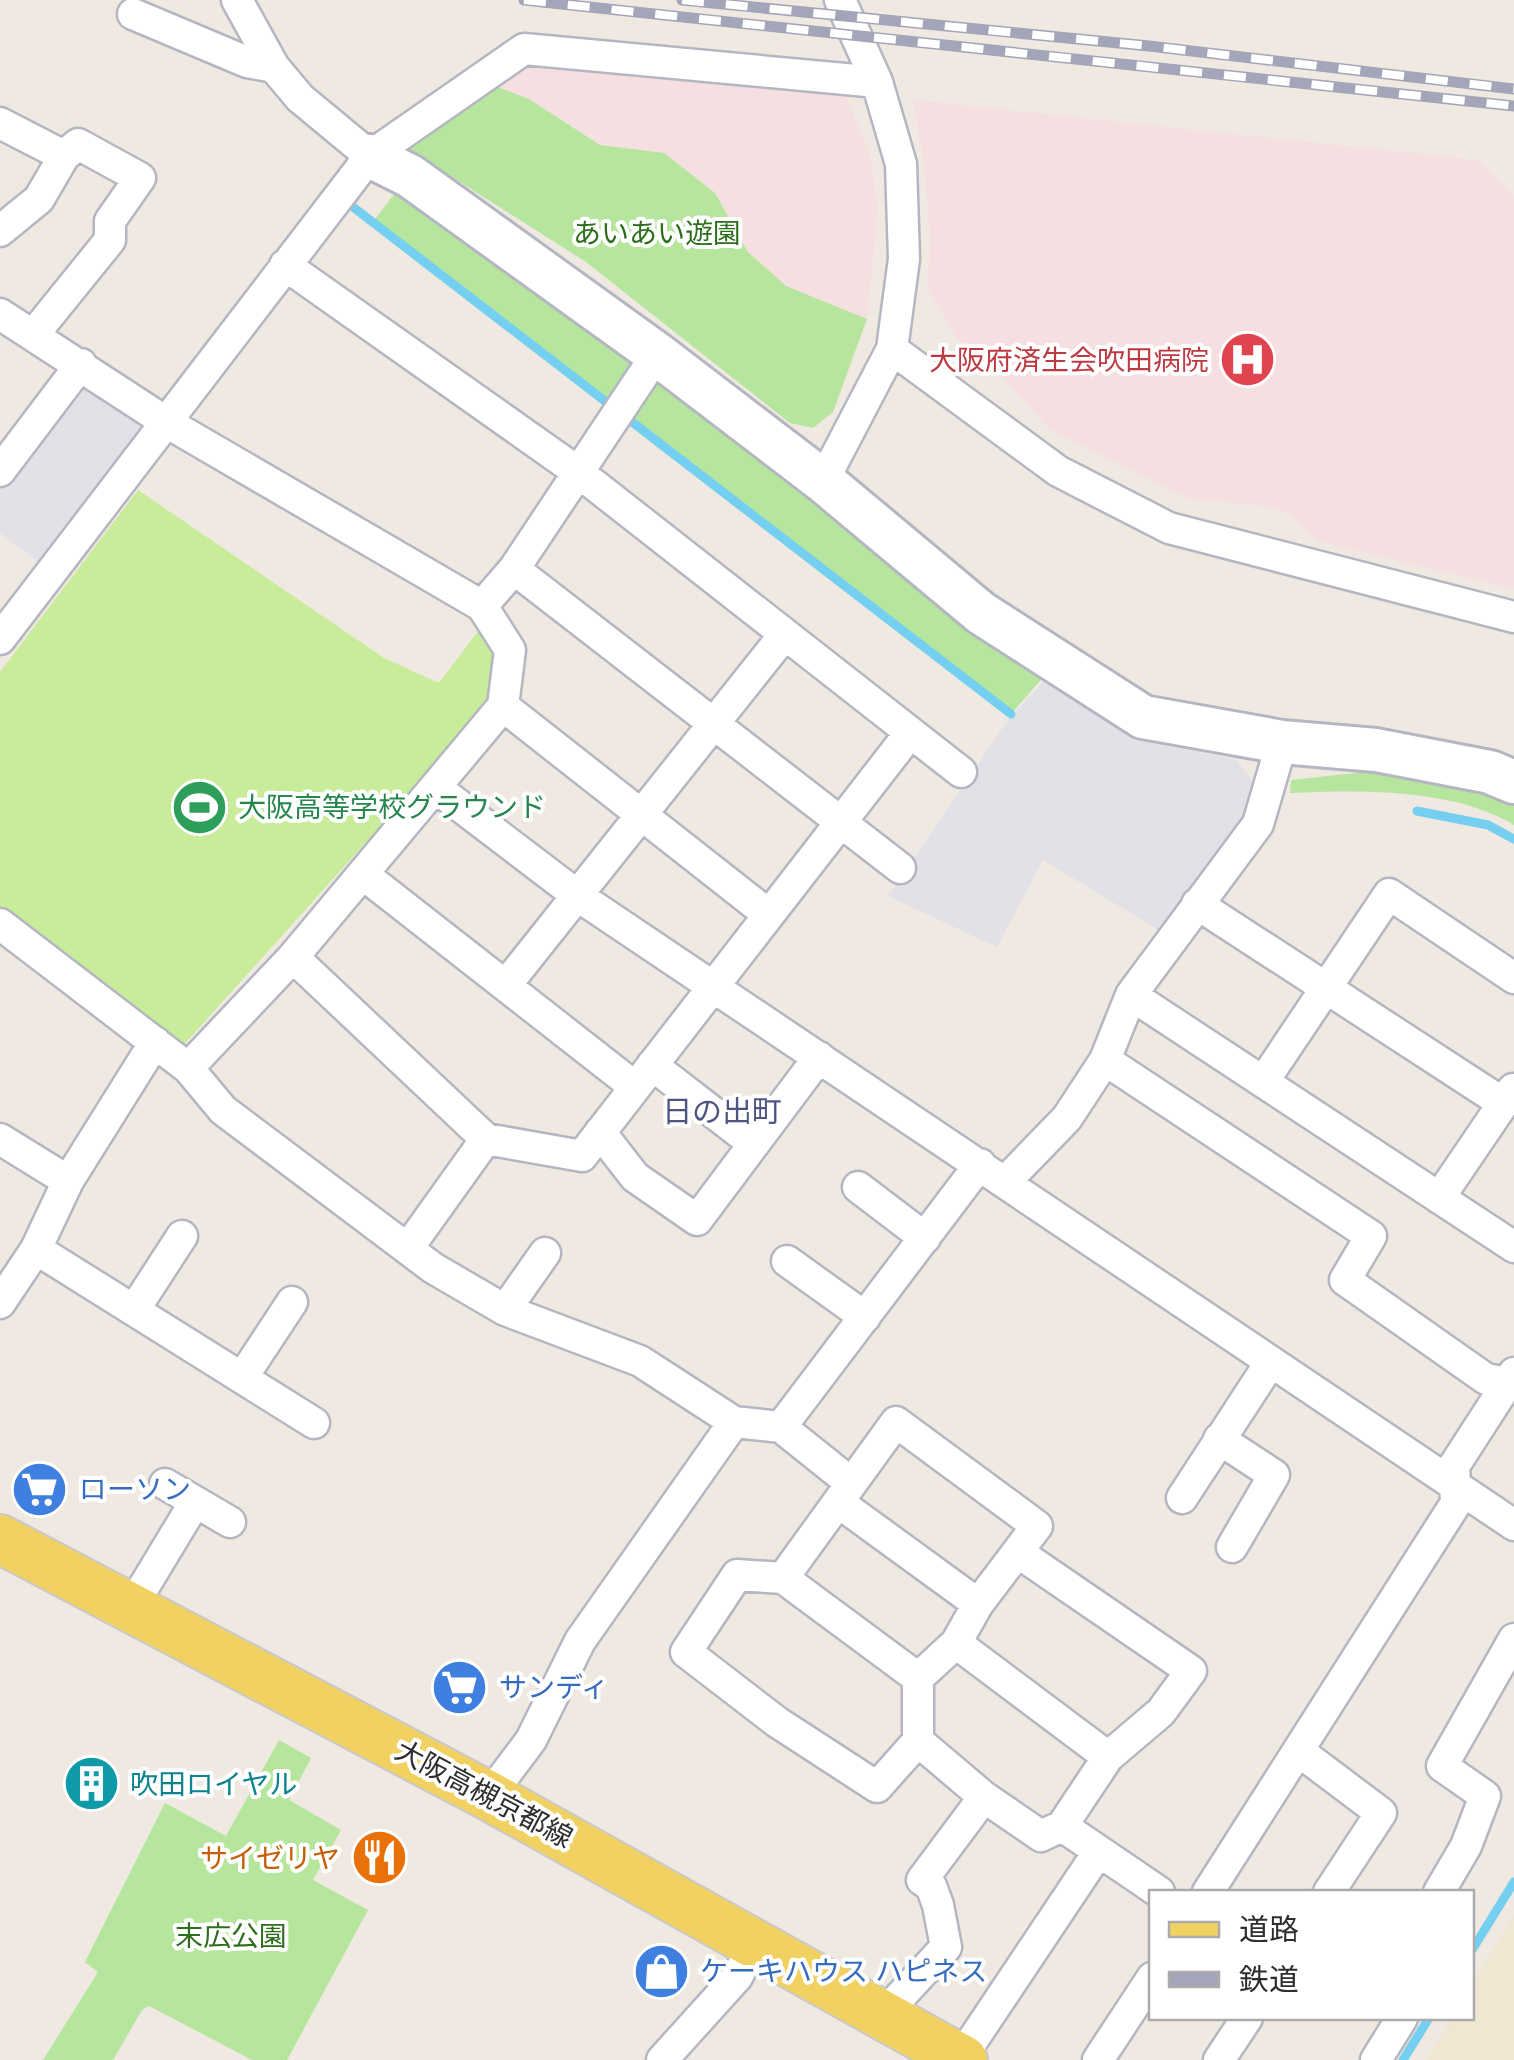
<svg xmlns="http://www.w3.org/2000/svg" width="1514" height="2060" font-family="Raleway,'Noto Sans JP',sans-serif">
<rect width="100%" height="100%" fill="#efe9e1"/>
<!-- industrial -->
<path fill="#e3e1e8" d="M82,372l57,42 3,12 -102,137 -40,-30v-50z
M1046,679l85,54 27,11 79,16 18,25 -12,37 -81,110 -119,-72 -46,87 -109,-51 120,-176z"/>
<!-- education -->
<path fill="#f0e6d1" d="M1514,1915v145h-88l26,-42h20v-33z"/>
<!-- medical -->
<path fill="#f5dfe0" d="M527,60l318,33 25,63 8,52 -11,111 -81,-33 -38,-34 -33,-59 -51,-39 -64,-9 -71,-46 -42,-16z
M913,100l564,60 37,37v392l-197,-48 -30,-28 -27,-8 -70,-6 -141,-70 -45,-50 -45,-37 -31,-53 2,-54 -6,-71z"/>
<!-- grass -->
<path fill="#b6e59e" d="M487,83l42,16 71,46 64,8 51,40 33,59 38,34 81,33 -34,93 -20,16 -23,-5 -204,-161 -178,-113 8,-17z
M395,193l223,156 357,279 72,45 -36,41 -638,-492z
M1373,771l128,28 13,6v20c-61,-37 -155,-35 -224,-32l1,-13z
M279,1740l32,18 -22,42 52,30 -28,50 55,30 -81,150h-35l-103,-54 -7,4 -29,50h-70l55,-88 -13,-10 80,-159 61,33z"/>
<!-- pitch -->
<path fill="#c9ec9a" d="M138,490l246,168 55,25 43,-57 17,29 -6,46 -312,347 -181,-135v-241z"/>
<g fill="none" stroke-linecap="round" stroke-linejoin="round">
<!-- stream -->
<path stroke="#75cff0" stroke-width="9" d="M353,207l658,507
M1417,811l71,14 26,14
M1472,1950l42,-68
M1403,2060l26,-42"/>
<defs>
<path id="street" d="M237,0l37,67 26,31 70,58
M133,14l114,48 27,5
M0,123l64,33 -25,43 -39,32
M285,265l293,207 383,300
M0,314l166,108 316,184 28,44 -7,56 -210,251 -105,111
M34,334l76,-94v-19l30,-43 -62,-34 -14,12
M892,349l166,122 111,57 345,89
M0,471l81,-107
M823,481l69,-132 12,-90 -3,-95 -24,-82 -37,-82
M514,569l386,299
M482,606l32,-37 143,-215
M0,639l370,-483 154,-107 353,33
M503,706l266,209
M435,787l143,109 936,629
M364,875l271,212
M1197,904l306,199
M0,924l188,144 35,42 210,158 72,42 135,51 94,61 47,5 199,-263
M293,957l193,182 96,17 328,-423
M506,985l279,-351
M1131,995l383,252
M1105,1060l266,176 -26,44 141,99 28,5
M652,1065l102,79
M1263,1082l126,-188 125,84
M600,1132l35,45 62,43 122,-163
M0,1139l68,42
M1006,1181l61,-63 38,-58 26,-65 127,-171 24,-82
M858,1187l67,51
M1439,1198l74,-109
M408,1248l78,-109
M36,1249l278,174
M787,1261l78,56
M0,1303l36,-54 32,-68 87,-139
M134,1310l48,-74
M505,1310l40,-57
M242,1378l50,-76
M896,1422l141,104 -59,78 -22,39 -38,35v63l-41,46 -100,-65 -91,-70 51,-77 46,3z
M781,1427l70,56
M1219,1439l55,36 -42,72
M165,1484l65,38
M1182,1498l88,-135
M838,1502l140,102
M783,1578l135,100
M131,1608l64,-106
M956,1643l152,114
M918,1741l66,56 57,39 21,-10 46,-69 53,-45 30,-41 -172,-118
M1300,1752l81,61 -52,79
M489,1796l42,-56 49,-99 154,-219
M1062,1826l97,66
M1208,1892l248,-389 -2,-37 60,-93
M1439,1892l27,-46 19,-50 -43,-30 72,-127
M884,2014l62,-67 -8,-42 -7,-19 -9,-6 62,-83
M960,2059l139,-208
M662,2060l75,-83 18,-34
M1098,2060l54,-82
M1219,2060l28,-42
M1376,2060l26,-42"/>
<path id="secondary" d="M370,156l40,20 247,178 166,127 158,132 162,104 139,25 94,8 114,22 24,10"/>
<path id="primary" d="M0,1539l489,257 474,264"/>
</defs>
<!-- street casing -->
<use href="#street" stroke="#b4b7c1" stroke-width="35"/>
<!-- secondary casing -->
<use href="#secondary" stroke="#b4b7c1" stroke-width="48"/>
<!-- primary casing -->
<use href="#primary" stroke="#c9c9c9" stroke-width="52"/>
<!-- street -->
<use href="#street" stroke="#fff" stroke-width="30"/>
<!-- secondary -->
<use href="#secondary" stroke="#fff" stroke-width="42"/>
<!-- primary -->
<use href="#primary" stroke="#f2d163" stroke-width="48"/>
<defs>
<path id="rail" d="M524,0l990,106
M682,0l467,46 365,43"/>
</defs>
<!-- rail casing -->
<use href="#rail" stroke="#a3a6b8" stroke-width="11"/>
<!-- rail -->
<use href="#rail" stroke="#fff" stroke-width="8" stroke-dasharray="22" stroke-linecap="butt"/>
</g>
<!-- icons -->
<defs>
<symbol id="hospital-disc" viewBox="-11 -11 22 22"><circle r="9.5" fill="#e0444e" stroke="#fff"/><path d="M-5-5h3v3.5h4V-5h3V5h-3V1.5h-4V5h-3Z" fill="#fff"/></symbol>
<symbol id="stadium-disc" viewBox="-11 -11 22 22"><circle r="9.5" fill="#2e9e5b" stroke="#fff"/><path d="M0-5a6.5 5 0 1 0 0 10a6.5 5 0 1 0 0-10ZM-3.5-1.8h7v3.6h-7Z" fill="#fff"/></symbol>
<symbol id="supermarket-disc" viewBox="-11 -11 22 22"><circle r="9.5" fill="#3f7fe0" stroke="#fff"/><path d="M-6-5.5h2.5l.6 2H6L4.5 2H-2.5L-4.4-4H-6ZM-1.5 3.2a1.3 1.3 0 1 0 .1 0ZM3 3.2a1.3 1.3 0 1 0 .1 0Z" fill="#fff"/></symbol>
<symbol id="building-disc" viewBox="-11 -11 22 22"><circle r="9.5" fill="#0f9aa8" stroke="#fff"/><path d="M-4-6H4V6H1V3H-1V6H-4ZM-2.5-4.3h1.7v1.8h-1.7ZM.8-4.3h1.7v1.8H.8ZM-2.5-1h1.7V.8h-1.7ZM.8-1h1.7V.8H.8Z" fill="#fff"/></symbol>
<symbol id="restaurant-disc" viewBox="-11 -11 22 22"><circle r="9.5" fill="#e8710a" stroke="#fff"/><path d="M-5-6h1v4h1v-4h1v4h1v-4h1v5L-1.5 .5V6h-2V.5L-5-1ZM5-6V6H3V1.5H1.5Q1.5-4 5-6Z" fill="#fff"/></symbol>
<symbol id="shop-disc" viewBox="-11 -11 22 22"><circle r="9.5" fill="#3f7fe0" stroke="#fff"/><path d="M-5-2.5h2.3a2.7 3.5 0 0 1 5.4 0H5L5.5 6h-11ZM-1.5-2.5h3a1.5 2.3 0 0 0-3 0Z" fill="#fff"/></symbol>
</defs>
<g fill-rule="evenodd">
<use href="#hospital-disc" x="1216" y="328" width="63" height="63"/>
<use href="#stadium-disc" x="168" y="776" width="63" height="63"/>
<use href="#supermarket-disc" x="8" y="1458" width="63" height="63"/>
<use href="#supermarket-disc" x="428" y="1656" width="63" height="63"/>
<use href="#building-disc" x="60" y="1752" width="63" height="63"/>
<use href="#restaurant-disc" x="348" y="1826" width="63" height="63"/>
<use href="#shop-disc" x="630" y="1940" width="63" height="63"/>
</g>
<g text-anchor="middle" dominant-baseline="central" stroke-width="8" stroke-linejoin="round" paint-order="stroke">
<!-- park labels -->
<g font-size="28" fill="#2c6e1b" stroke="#fff">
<text x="657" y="233">あいあい遊園</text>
<text x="231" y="1936">末広公園</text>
</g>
<!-- health labels -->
<g font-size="28" fill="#be3a42" stroke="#fff" text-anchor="end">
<text x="1209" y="360">大阪府済生会吹田病院</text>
</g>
<!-- leisure labels -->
<g font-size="28" fill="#27864d" stroke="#fff" text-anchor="start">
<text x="238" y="807">大阪高等学校グラウンド</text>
</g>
<!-- shop labels -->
<g font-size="28" fill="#366cbe" stroke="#fff" text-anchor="start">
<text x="79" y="1489">ローソン</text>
<text x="499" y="1687">サンディ</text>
<text x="700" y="1971">ケーキハウス ハピネス</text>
</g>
<!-- culture labels -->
<g font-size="28" fill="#0d838f" stroke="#fff" text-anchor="start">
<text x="130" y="1784">吹田ロイヤル</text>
</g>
<!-- street labels -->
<g font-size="28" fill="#2e2e2e" stroke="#fff">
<text transform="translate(484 1794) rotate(28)">大阪高槻京都線</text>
</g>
<!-- food labels -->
<g font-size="28" fill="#c56008" stroke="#fff" text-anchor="end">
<text x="340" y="1858">サイゼリヤ</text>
</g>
<!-- neighbourhood labels -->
<g font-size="30" fill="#4d5680" stroke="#fff">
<text x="722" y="1111">日の出町</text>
</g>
</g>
<!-- legend -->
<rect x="1149" y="1890" width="325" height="130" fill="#ffffff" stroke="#ababab" stroke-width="2.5"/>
<rect x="1169" y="1922" width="50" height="15" fill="#f2d163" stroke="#ababab" stroke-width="2.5"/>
<text x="1239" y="1940" font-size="30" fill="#2e2e2e">道路</text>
<rect x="1169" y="1972" width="50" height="15" fill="#a3a6b8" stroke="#ababab" stroke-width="2.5"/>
<text x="1239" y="1990" font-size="30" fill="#2e2e2e">鉄道</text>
</svg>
